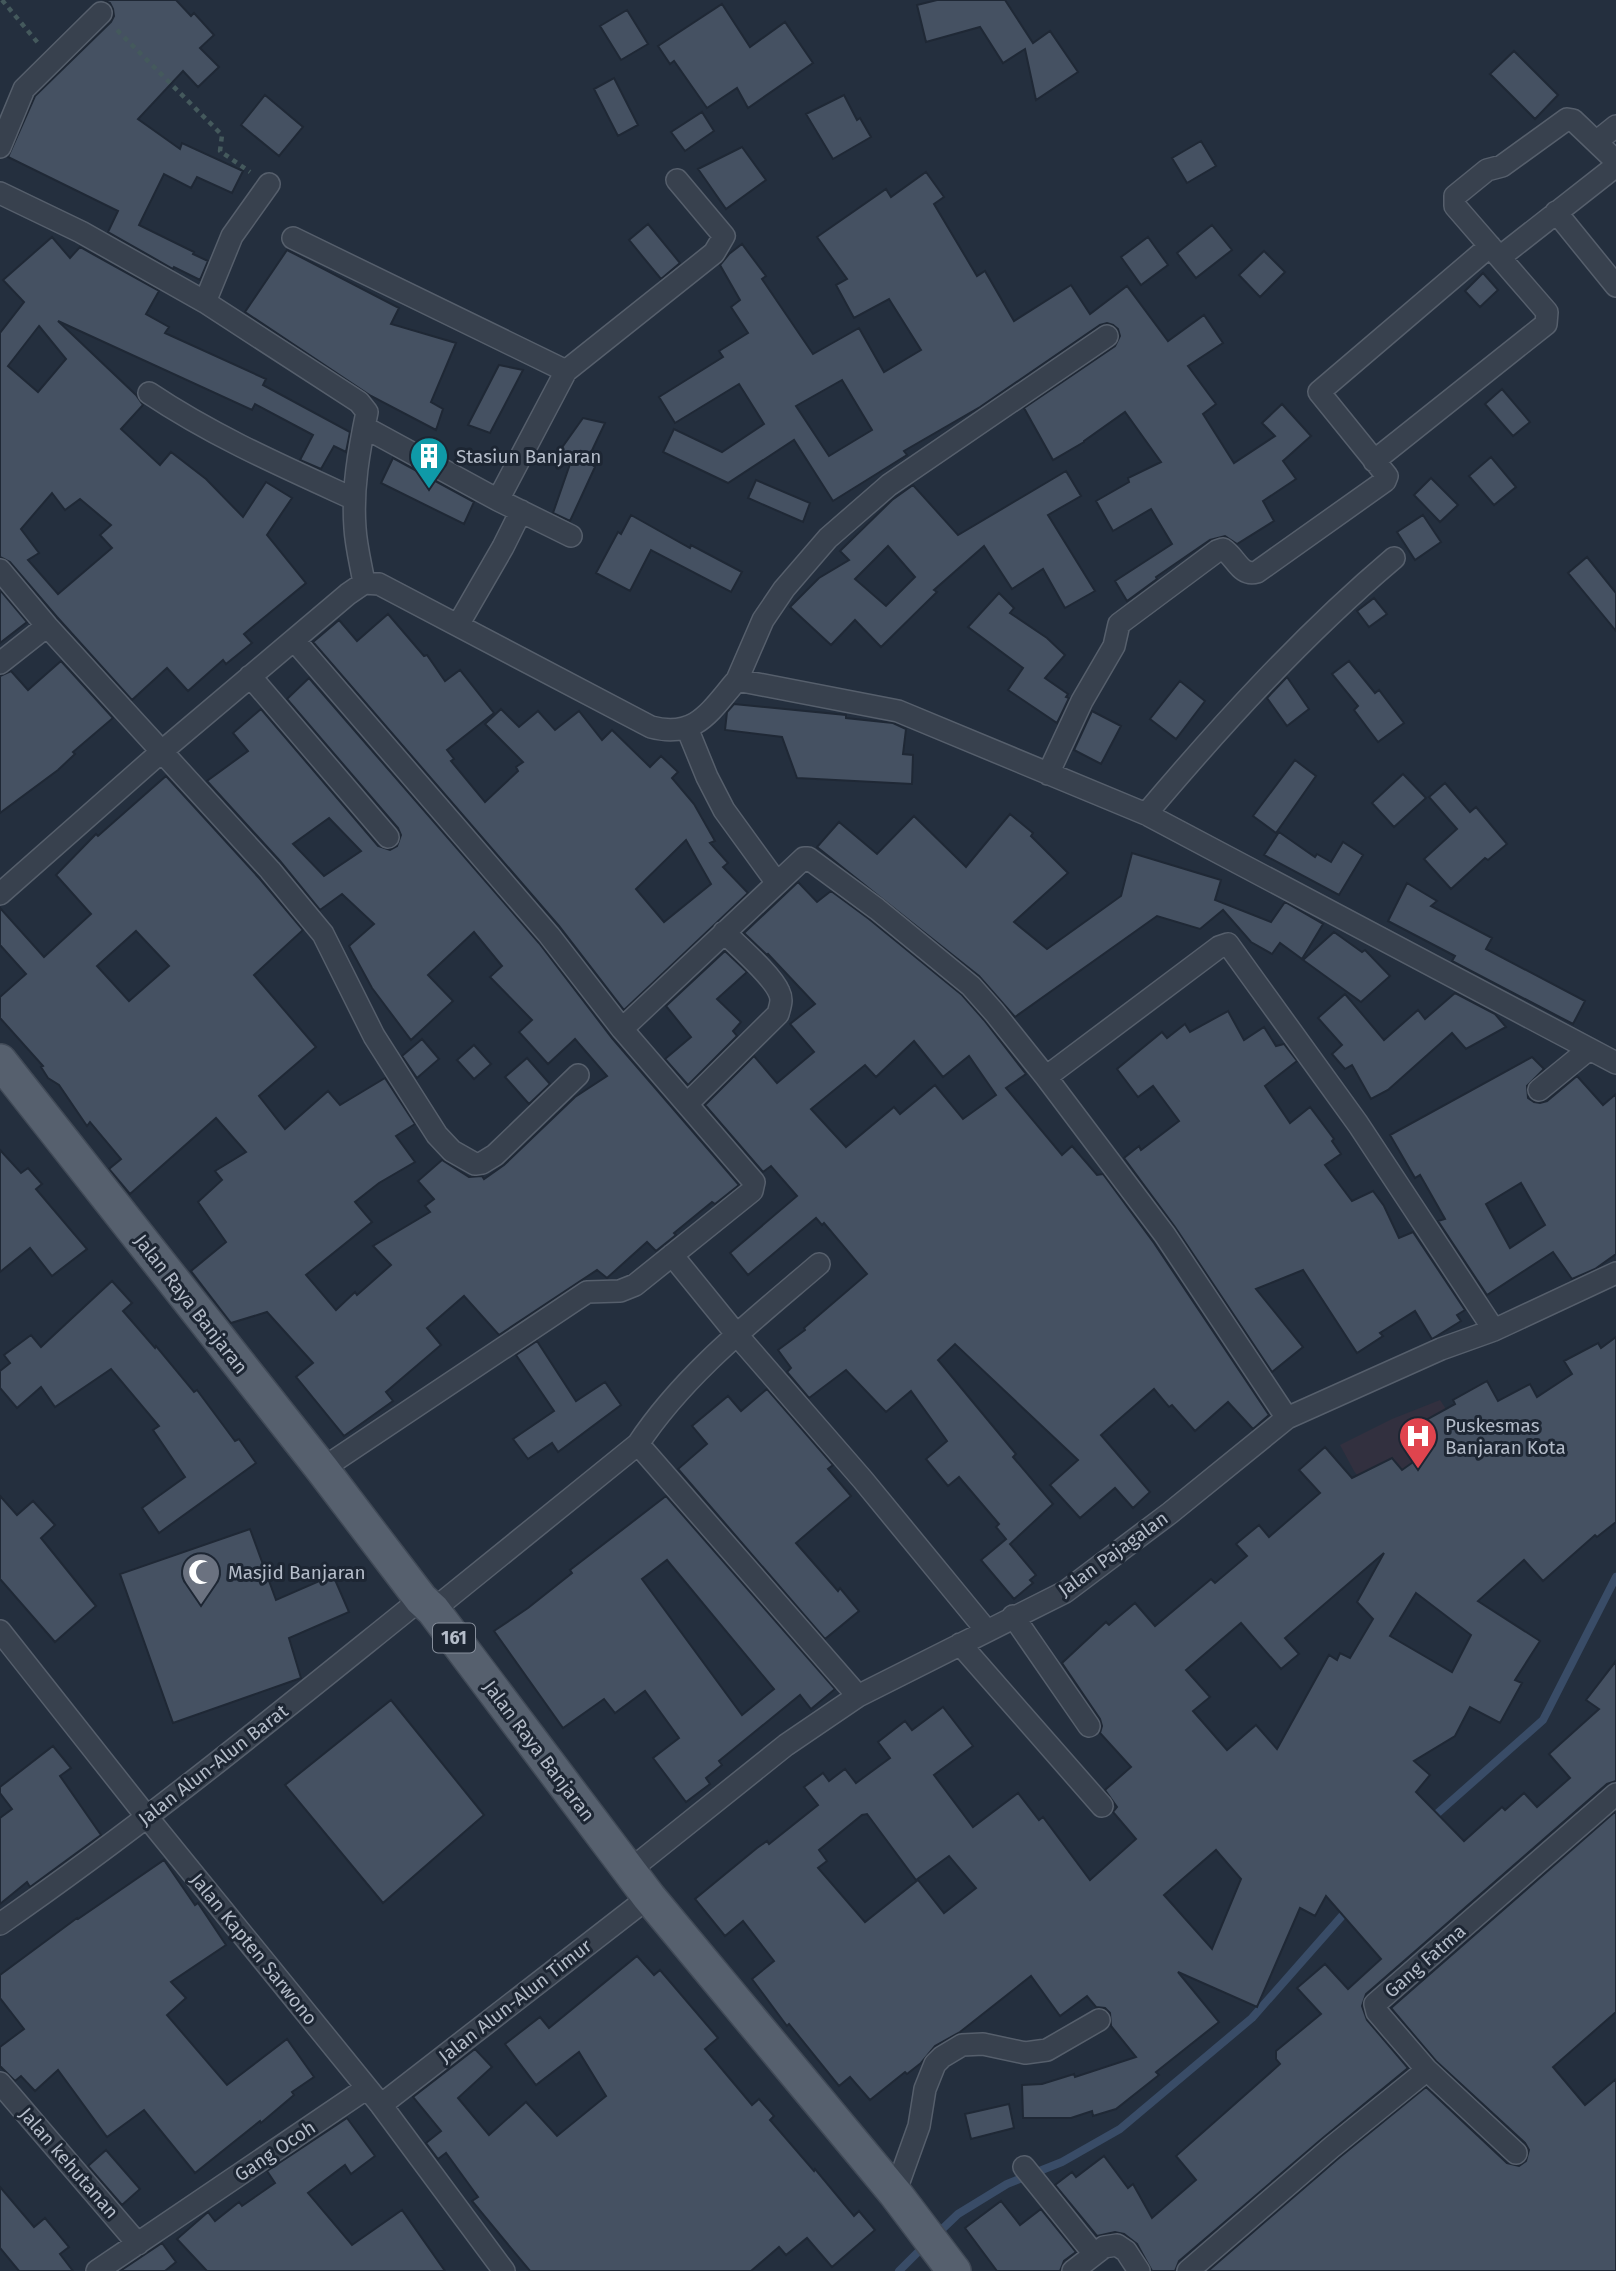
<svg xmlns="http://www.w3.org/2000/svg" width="1616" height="2271" font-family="'Fira Sans',sans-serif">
<rect width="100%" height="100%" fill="#242f3e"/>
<!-- medical -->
<path fill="#32303f" d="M1440,1400l45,68 -79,72 -52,-69 -14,-26 52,-26z"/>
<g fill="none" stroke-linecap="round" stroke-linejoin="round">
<!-- stream -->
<path stroke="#394c67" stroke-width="8" d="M1431,1819l112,-99 73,-143
M936,2235l22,-21 49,-30 55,-22 58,-33 132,-111 97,-110
M899,2271l25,-25"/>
</g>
<!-- building -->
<path fill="#455162" stroke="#1f2835" stroke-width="2" fill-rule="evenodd" d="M103,0h73l15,16 3,-3 20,22 -14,13 19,19 -21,20 -15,-16 -45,48 42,30 2,-6 61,28 -11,22 -35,-16 -6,11 -27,-14 -25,51 55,27 -1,2 15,7 -8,19 -26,-13 -1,2 -65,-37 10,-21 -110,-54 27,-61 76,-74 3,-6 -1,-7 -3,-6z
M937,0h68l28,43 17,-12 28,41 -42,28 -11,-51 -22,14 -23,-36 -54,15 -9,-37z
M722,4l28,43 35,-25 28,41 -65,45 -11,-20 -30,20 -33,-47 -4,3 -12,-18z
M627,10l21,34 -27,16 -21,-34z
M1514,51l44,44 -23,24 -45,-45z
M614,78l24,47 -20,11 -24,-47z
M265,95l38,32 -24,29 -38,-31z
M844,95l13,25 3,-2 11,19 -38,22 -27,-45z
M702,112l12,19 -29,20 -14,-19z
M1201,141l15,25 -29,17 -15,-25z
M742,147l24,33 -40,29 -28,-40z
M926,172l18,25 -10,7 43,72 8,-5 29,50 57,-36 19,29 37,-28 41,55 36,-26 19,28 -35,23 28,38 -13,10 31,49 41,-27 -13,-13 20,-19 29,32 -28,25 13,18 -33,22 11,20 -37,23 -12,-8 -15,4 -54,37 1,2 -30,22 -12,-20 57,-37 -21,-35 -38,22 -17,-30 33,-19 -1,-4 33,-16 -36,-50 -41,29v1l-31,18 -29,-52 91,-62 5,-10 -2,-7 -5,-4 -6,-2 -7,2 -120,82 -76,44 3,4 -74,46 -39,-61 -66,43 -65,-31 11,-23 48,23 42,-28 -25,-40 -64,39 -16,-26 64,-40 -4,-6 29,-18 -17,-26 9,-7 -20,-35 9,-11 13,-10 24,32 -4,3 51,75 46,-26 25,44 37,-22 -32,-51 -35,19 -18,-33 11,-6 -30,-42 69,-48 5,8zM842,380l30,50 -43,26 -33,-50z
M648,224l32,39 -19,16 -32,-39z
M1212,225l20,25 -36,28 -19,-25z
M52,237l18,21 10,-11 79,44 -13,23 23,13 -4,6 101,46 -3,6 87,47 -4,20 -12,-6 -13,23 -21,-9 13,-25 -58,-31 -3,6 -194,-89 78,74 7,10 -22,24 39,36 11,-13 35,27 37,38 23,-35 26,16 -25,37 39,48 -62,51 8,9 -26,21 -3,-4 -35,31 -21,-23 -35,32 -75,-83 -47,-55 -10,-5v-224l24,-31 -21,-22zM39,326l27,33 -28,33 -30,-26zM52,493l13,17 15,-11 31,26 -11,10 12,13 -54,46 -30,-34 11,-7 -18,-24z
M1148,237l20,28 -27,20 -20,-28z
M287,250l112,58 -8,16 65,19 -25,59 12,7 -7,21 -65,-34 -126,-84z
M1264,251l21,21 -25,25 -21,-22z
M1483,273l15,17 -18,17 -15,-16z
M499,365l24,5 -33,63 -22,-8z
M1502,389l28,33 -17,14 -28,-32z
M583,418l22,5 -18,38 8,6 -25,54 -17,-8 17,-49 -14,-8z
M1491,457l25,30 -22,18 -25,-29z
M393,458l81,44 -10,22 -83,-41z
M1066,471l15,25 -33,19 47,76 -30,17 -22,-39 -31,20 -28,-43 -50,44 3,2 -56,55 -26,-27 -24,25 -41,-38 29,-29 30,-18 -9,-9 52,-51 21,-15 45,50zM888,546l27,31 -29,29 -31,-27z
M1431,478l27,27 -18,17 -26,-27z
M756,480l54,23 -7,19 -55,-24z
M631,515l59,33 1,-3 51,27 -11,20 -80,-42 -21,41 -34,-18 22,-41 3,2z
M1423,515l18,27 -26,18 -18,-28z
M1587,557l29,36v38l-48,-58z
M0,590l27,32 -27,21z
M999,593l15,15 -4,5 37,25 18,17 -20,23 23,16 -2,3 3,1 -12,25 -49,-33 15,-22 -55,-41z
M1374,598l13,16 -18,13 -12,-16z
M388,614l36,42 3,-1 18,26 15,-11 34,43 -47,37 7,9 -3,2 34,41 33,-31 -2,-4 7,-5 -38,-38 16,-15 18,18 19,-16 17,19 24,-19 23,29 10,-10 38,37 11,-11 17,16 -6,6 22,26 21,37 -5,2 18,20 -5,4 25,26 -124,117 -65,-84 -246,-284 26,-22 18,21zM686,840l25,44 -47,38 -28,-33z
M61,661l52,57 -40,34 2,2 -17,16 -58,43v-137l11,-5 17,19z
M1349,661l26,32 4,-3 25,33 -26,19 -24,-32 4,-4 -26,-32z
M1287,677l22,32 -22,17 -20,-28z
M309,678l230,265 73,95 127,147 -24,19 -3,-2 -38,31 2,2 -20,16 -9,-9 -40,36 -10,-8 -98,65 -35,-39 -37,32 14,17 -55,47 7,9 -49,35 -48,-59 17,-14 -46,-51 -36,11 -40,-52 35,-29 -28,-40 24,-22 -7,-9 31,-19 -30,-34 -86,76 -21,-25 12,-10 -31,-37 -3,4 -28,-41 -11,-7 -7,-11 2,-1 -43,-48v-21l26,-23 -26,-29v-37l44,49 47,-43 -35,-39 40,-41 2,2 68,-60 94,103 43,51 -49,45 62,72 -57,49 26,33 43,-38 12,14 45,-27 30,46 -19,12 19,26 -36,21 -24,19 17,20 -66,53 30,35 19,-18 2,3 34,-30 -18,-19 57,-34 -5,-6 9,-7 -16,-18 24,-21 27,17 13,-1 2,3 20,-14 71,-68 32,-21 -32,-37 -27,25 -29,-32 13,-12 -42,-43 12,-11 -28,-34 -46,43 25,26 -42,39 -39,-52 -23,-42 25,-22 -32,-30 -22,16 -40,-49 -73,-80 41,-30 -15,-18 28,-24 117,137 12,4 7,-4 4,-11 -3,-7 -111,-129zM329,818l32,33 -37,25 -31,-32zM136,931l33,35 -40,35 -32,-35z
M1180,681l25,20 -29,38 -26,-20z
M734,704l112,11v3l47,5 13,6 -3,25 10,1 -1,29 -115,-6 -15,-41 -57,-7 2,-18z
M1092,711l29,15 -20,38 -27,-14z
M1295,760l21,16 -40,57 -23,-17z
M1403,774l23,24 -32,29 -22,-24z
M1445,783l25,29 6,-5 31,37 -19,16 -3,-2 -34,31 -27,-30 33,-30 -28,-32z
M1010,814l23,19 -2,3 37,37 -54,49 33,27 74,-53 11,-43 89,27 -6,20 56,22 14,-20 38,22 -21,35 -22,-16 -8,11 -21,-12 -28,-32 -23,19 -43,-13 -142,101 -36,-41 -162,-129 22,-25 38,32 37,-38 52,51z
M1279,832l36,25 2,-3 14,8 12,-20 20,13 -24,40 -75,-40z
M798,882l19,20 14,-11 38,28 93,76 22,25 42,54 -20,14 56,67 10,-9 25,29 6,-1 51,69 115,172 -16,14 -25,-27 -33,29 -23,-26 -3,2 -15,-18 -53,46 49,57 -17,16 -18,-20 -35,30 -30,-33 28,-25 -123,-116 -17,16 78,94 -3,3 40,47 -43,40 26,31 -6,5 3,3 -19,16 -33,-39 25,-21 -10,-12 3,-3 -40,-47 -11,9 -22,-27 21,-18 -36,-50 -25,21 -40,-42 -37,28 -22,-26 4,-4 -13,-18 27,-20 -1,-2 63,-54 -43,-51 -2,2 -6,-7 -68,57 -18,-22 67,-57 -26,-30 -8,6 -58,-67 49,-49 23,27 37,-31 -24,-28 25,-20 -47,-50 -1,1 -23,-22zM914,1041l29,36 26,-21 27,39 -33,24 -28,-34 -35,29 -6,-7 -48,40 -35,-38 54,-44 11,12z
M1407,883l30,18 -6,5 61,32 -6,11 99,52 -12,23 -121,-63 3,-5 -67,-35z
M1334,932l28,20 3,-2 25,26 -29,26 -58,-42z
M725,951l22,21 -30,27 24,23 -8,9 4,5 -49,49 -23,-26 26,-22 -25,-31z
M1455,993l40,21 11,13 -40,22 -14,-16 -64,57 -17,9 -19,-34 -7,4 -13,-15 10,-9 -24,-27 27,-24 39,46 34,-30 7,9z
M1228,1011l16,29 20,-13 12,19 8,-2 13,17 -32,25 25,37 20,-16 24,32 -2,2 9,13 -16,11 27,36 21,-10 11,15 15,32 14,-6 52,78 -8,5 4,6 -29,18 -17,-28 -35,22 3,3 -26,17 -54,-83 -47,19 47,58 -31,25 -97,-145 -51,-69 15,-12 2,4 38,-29 -26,-35 -15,11 -21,-28 45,-37 5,6 18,-14 5,8z
M422,1039l17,20 -22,19 -15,-22z
M474,1045l17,19 -17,15 -17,-19z
M1532,1057l12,12 -17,17 1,12 6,4 6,1 7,-2 30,-25 26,29 13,-11v160l-21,15 -23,10 -19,-27 -66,43 -49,-74 7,-2 -25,-44 -5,3 -25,-43zM1521,1183l24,42 -35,23 -24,-44z
M527,1058l23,26 -21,20 -24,-27z
M0,1150l21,23 7,-5 14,16 -6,5 51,60 -35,27 -22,-28 -30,24z
M112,1281l20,22 -9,8 32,37 1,-2 38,46 3,-2 38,51 4,-2 17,24 -97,70 -17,-25 43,-31 -32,-47 6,-4 -48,-57 -56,38 -14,-20 -24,21 -17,-20v-17l10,-8 -6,-8 27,-20 10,12z
M1616,1337v185l-19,15 -2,-2 -52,46 -19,-21 -46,41 62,40 -25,39 7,3 -22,40 -30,-16 -15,29 -41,25 16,14 -14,17 48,49 38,-34 3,3 19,-17 13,14 33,-29 -21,-24 50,-45 -13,-9 30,-39v120l-9,3 -241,210 -4,12 5,14 41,48 -84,69 -145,124 -4,10h-23l-15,-27 -13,-10 -9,-2 -18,4 -42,-51 17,-13 4,5 28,-21 24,32 5,-4 19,34 44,-38 -20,-24 104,-92 -4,-5v-8l45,-37 -24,-26 28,-24 23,25 33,-30 -55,-63 -11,20 -15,-8 -43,99 -79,-35 41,50 -63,50 3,3 -43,34 -23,7 -1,-5 -21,7h-48l-1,-33 20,-1 32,-10 1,3 61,-20 -25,-31 -1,-13 -5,-5 -9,-1 -9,-11 -27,20 -29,-40 -71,56 -25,14 -14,17 -14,11 -2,-2 -35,28 -20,-23 -11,9 -50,-62 -2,2 -35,-47 22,-18 -31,-40 -18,15 -30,-37 62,-51 10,-7 2,3 49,-39 -14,-18 19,-14 6,8 16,-12 11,14 34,-25 -12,-16 27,-21 7,9 31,-23 30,39 -39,29 39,52 45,-34 21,27 4,-3 47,63 46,-41 -23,-27 4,-5 -12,-17 26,-23 -31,-34 2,-7 -2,-7 -38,-56 44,-41 3,3 26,-22 20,23 56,-47 4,4 32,-27 -11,-12 23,-19 10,12 51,-44 -21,-23 26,-23 27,31 40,-20 10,12 21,-15 -6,-9 18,-8 -11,-17 31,-17 -2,-4 34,-19 11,20 32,-17 7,13 35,-23 -8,-13 34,-18 3,5zM1384,1553l-27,49 16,17 -23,39 -10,-5 -3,7 -8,-5 -52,94 -21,-24 -29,25 -34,-39 17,-14 -24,-27 55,-47 40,46 18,-15 -14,-16zM1416,1593l55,42 -19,37 -62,-36zM867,1814l49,66 33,-24 27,32 -32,25 -26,-33 -53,42 -47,-54 9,-7 -8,-11 43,-35zM1216,1850l25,29 -29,70 -48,-54z
M537,1341l39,60 29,-19 16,23 -63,47 -6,-9 -24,16 -15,-20 41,-28 -38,-56z
M767,1389l66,76 -5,4 23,27 -55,47 42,48 2,-3 19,23 -34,28 -147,-170 29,-25 -15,-18 36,-30 13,15z
M0,1496l17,19 16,-14 22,24 -14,13 55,68 -41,36 -55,-63z
M666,1496l169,193 -24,20 -11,-14 -81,66 3,4 -16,13 4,6 -24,18 -33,-44 26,-20 -34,-47 -30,22 -11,-14 -41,29 -69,-97 34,-23 44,-35 -2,-3zM667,1560l107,129 -32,26 -100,-136z
M250,1529l26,71 57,-25 16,37 -60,26 12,40 -128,45 -53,-149z
M391,1700l93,115 -101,88 -98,-118z
M53,1746l18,22 -11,8 41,59 -71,52 -3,-5 -27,22v-86l12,-9 -12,-16v-6z
M1616,1811v201l-63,55 32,38 31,-26v192h-408l132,-114 86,-70 81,76 12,3 7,-5 3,-11 -4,-7 -89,-82 -45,-53z
M164,1860l31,45 3,-2 28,42 -55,37 15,16 -19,17 60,70 60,-46 27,38 -22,15 2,3 -33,28 -1,-2 -65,52 -51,-63 -37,27 -49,-67 -23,21 -14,-15 -6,5 -15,-15v-19l24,-18 -24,-31v-23l77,-57 1,1z
M637,1956l17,19 6,-5 58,68 -13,11 47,56 7,-6 15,17 -4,4 44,51 1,-2 39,47 5,-5 16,19 -43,37 -25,-29 -21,17 -7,-8 -28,24h-221l-58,-70 6,-4 -32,-44 -8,6 -12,-16 15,-12 -28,-34 62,-48 17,18 -34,31 31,37 37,-33 31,34 49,-40 -27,-44 -43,33 -31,-41 35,-27 9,11z
M1009,2104l5,24 -43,11 -6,-25z
M347,2118l28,38 -24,18 -6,-9 -37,28 44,52 50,-35 43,61h-238l-30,-32 31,-27 7,9 24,-19 3,4 33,-23 -8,-12z
M106,2150l34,39 -18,16 -34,-39z
M0,2187l34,40 11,-9 24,29 -9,7 13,17h-54l-19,-23z
M1001,2201l19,24 21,-16 35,43 -12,9 -4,10h-63l-32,-43z
M162,2243l14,19 -11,9h-45z"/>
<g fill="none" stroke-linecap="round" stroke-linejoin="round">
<defs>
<path id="minor" d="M1596,142l20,-16
M0,147l24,-58 77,-76
M0,193l81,39 124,70 154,100 8,10c-8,38 -15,77 -12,116 1,18 6,37 9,55
M1556,212l60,74
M293,238l273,133
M1500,257l116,-91
M205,302l27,-66 37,-52
M149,393c64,43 135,74 205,106
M364,427l134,73 73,36
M1374,461l172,-137 1,-12 -92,-106v-10l32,-26 15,-4 65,-47 6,1 43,41
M498,500l68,-129 148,-118 10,-17 -47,-56
M0,570l47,56 223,244 53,64 51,102 63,99 15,16 23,13 7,-1 13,-8 83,-80
M458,625l45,-78 18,-36
M294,640l255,295 73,94 132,153 -2,9 -117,94 -15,6 -33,1 -265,177
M0,663l47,-37
M250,676l138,161
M737,680l26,-60 21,-31 44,-51 61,-53 218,-149
M687,728l20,49 17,33 53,73
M1048,774l34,-73 32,-55 5,-22 98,-73 6,-2c13,8 17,28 34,23l128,-91 2,-5 -68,-84 171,-146
M1146,814c77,-91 157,-179 248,-256
M0,894l161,-142 187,-158 16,-11 15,1 272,143c45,12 59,-16 86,-47l161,31 248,103 470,249
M622,1029l182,-171h4l69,51 94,77 23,26 52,65 119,158 122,183
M1046,1077l173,-130 9,-3 130,180 136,206
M1539,1090l49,-40
M687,1104l91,-90c2,-8 5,-14 1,-22 -7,-17 -40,-45 -55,-60
M672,1255l65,80 126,145 124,151
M638,1444c47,-71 117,-125 181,-180
M433,1610l205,-166 220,252
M1013,1616l76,110
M0,1631l147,186 234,288 123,166
M960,1644l142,162
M630,1870l156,-125 72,-49 207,-104 105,-79 117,-95 154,-69 53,-19 122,-57
M0,1924c146,-101 283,-214 421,-325
M1427,2070l89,83
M0,2083l138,161
M381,2105l268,-208
M1024,2167l70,87
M895,2193l24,-67 6,-37 10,-25 7,-7 20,-12 21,-1 42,9 22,-3 52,-30
M97,2271l270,-183
M1073,2271l31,-24 13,-2 9,6 13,20
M1188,2271l144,-124 95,-77 -50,-58 -2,-8 241,-210"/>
<path id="primary" d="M0,1061l322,408 99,130 12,11 216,287 246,296 59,78"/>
</defs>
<!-- minor casing -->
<use href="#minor" stroke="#565f6c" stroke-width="24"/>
<!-- primary casing -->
<use href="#primary" stroke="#414a57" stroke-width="36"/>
<!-- path -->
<path stroke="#44595c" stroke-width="4.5" stroke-dasharray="5 5" stroke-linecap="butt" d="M2,0l36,43
M117,30l105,105 -2,16 30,21"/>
<!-- minor -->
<use href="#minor" stroke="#38414e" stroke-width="21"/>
<!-- primary -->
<use href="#primary" stroke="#56606e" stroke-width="33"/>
</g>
<!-- icons -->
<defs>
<symbol id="building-pin" viewBox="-11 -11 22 30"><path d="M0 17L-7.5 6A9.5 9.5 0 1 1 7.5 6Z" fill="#0f9aa8" stroke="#1d2633"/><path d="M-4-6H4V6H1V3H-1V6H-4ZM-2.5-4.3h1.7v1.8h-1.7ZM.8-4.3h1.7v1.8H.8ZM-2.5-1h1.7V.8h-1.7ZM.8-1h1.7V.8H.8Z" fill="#fff"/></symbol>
<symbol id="hospital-pin" viewBox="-11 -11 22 30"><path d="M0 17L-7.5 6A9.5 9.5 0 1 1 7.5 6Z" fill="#e0444e" stroke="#1d2633"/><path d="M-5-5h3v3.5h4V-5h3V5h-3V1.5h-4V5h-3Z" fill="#fff"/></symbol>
<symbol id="mosque-pin" viewBox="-11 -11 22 30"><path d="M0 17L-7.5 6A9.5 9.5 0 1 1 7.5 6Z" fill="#6b7280" stroke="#1d2633"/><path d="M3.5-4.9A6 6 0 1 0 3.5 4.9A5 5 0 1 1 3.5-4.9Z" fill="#fff"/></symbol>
</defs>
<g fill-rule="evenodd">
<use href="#building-pin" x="407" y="434" width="44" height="60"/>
<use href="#hospital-pin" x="1396" y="1414" width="44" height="60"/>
<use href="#mosque-pin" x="179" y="1550" width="44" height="60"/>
</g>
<g text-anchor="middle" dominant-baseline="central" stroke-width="6" stroke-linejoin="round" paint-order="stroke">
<!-- shield labels -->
<rect fill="#1d2633" stroke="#878f9c" stroke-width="2" x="433" y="1623.5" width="42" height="29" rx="5"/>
<g font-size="18" font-weight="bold" fill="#b4bcc9">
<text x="454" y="1638">161</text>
</g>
<!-- poi labels -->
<g font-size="19" fill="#b4bcc9" stroke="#1d2633" text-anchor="start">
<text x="456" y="456">Stasiun Banjaran</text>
<text x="1445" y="1425">Puskesmas<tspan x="1445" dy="22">Banjaran Kota</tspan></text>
<text x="228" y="1572">Masjid Banjaran</text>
</g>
<!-- street labels -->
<g font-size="19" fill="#b4bcc9" stroke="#1d2633">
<text transform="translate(191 1304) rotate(52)">Jalan Raya Banjaran</text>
<text transform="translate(1113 1554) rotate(-36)">Jalan Pajagalan</text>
<text transform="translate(539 1751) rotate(53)">Jalan Raya Banjaran</text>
<text transform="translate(213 1765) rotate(-38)">Jalan Alun-Alun Barat</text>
<text transform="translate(254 1949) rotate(51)">Jalan Kapten Sarwono</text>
<text transform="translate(1425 1961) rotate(-41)">Gang Fatma</text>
<text transform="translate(515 2001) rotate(-38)">Jalan Alun-Alun Timur</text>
<text transform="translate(275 2151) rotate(-34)">Gang Ocoh</text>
<text transform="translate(69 2163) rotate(49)">Jalan kehutanan</text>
</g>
</g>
</svg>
